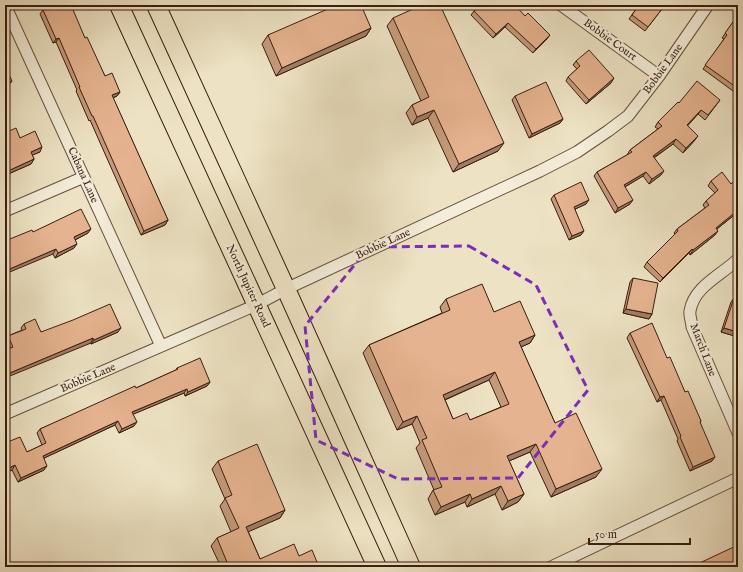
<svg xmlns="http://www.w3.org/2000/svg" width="743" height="572" font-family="'IM FELL English',serif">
<rect width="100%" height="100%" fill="#ede3c4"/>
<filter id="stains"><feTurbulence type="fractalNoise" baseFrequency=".005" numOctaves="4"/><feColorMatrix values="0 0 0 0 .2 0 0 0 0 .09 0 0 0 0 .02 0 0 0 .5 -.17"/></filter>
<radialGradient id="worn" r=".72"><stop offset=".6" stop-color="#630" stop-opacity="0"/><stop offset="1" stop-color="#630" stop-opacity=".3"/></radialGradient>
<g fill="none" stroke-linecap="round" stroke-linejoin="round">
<defs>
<path id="minor" d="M5,5l156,341
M561,5l98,71
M5,211l79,-34
M738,259c-16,16 -44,27 -48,52 -1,5 2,11 2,16l46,106
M5,414l251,-109 30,-16 254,-118 37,-19 31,-21 20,-15 31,-40 49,-71
M551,567l187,-89"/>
<path id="primary" d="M119,5l258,562
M156,5l130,284 125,278"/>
</defs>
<!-- minor casing -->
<use href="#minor" stroke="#664f3c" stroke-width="13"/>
<!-- primary casing -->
<use href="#primary" stroke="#391e0e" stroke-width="20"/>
<!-- minor -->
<use href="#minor" stroke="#f3edd9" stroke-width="11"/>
<!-- primary -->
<use href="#primary" stroke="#ede3c4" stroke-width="18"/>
</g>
<!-- wall -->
<path fill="#c59a7b" stroke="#391e0e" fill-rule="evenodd" d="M481,5l66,34 -14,14 -28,-26 -12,11 -22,-23 3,-4z
M639,5h26l-20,26 -16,-12z
M43,10l42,28 20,38 15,16 -3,4 -4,2 55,122 -3,5 -24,10 -51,-115 -1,1 -13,-30 1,-1 -21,-48 -3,1 -13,-29z
M738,15l-2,37 -2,13 4,19 -5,7 -30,-22 21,-30 -2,-1z
M393,18l105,133 -45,21 -25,-54 -16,7 -6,-12 6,-8 9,-4 -34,-75z
M371,28l-5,8 -90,40 -14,-32 6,-9z
M576,61l35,22 -25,21 -20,-23 2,-4 9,-8 -4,-4z
M515,96l48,23 -3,4 -31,15 -17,-38z
M720,100l-15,20 -7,-6 -11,12 8,14 -12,13 -10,-9 -19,14 7,17 -12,9 -6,-8 -18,11 5,17 -15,9 -21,-37 3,-4 30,-17 3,-5 28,-21 -3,-2 3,-5 21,-19z
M5,133l15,5 20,14 -8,3 2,4 -3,5 -25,11 -1,2z
M738,177v35l-21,17 -2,6 -25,20 -1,-2 -29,29 -16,-15 3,-5 28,-28 -1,-1 3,-4 28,-21 -2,-3 3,-4 9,-8 -7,-7 3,-5 20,3z
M554,195l32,9 -11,5 6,26 -12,5 -18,-41z
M33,232l55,1 -13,7 -1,8 -19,10 -2,-4z
M633,278l19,36 -3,5 -26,-6 7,-31z
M734,298l4,39 -17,-5 10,-30z
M446,299l48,13 41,23 -5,8 -9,4 34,76 41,54 -45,20 -21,-45 -21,9 15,33 -6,8 -16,8 -7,-16 -28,13 -2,-5 -30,13 -7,-16 5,-9h1l-18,-42 4,-5 -8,-19 -15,6 -34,-77 6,-8 73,-32 -2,-6zM489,380l12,27 -31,13 -17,-1 -8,-19z
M24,324l17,8h77l-27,12v-1l-82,5 -4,-7 3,-5 14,-6 -1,-2z
M630,333l37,25 18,34 16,29 -1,2 12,38 -22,10 -13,-30 1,-2 -17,-39 -4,2 -30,-64z
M738,351v14l-4,-9 3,-4z
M177,368l33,14 -3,4 -22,10 -1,-3 -51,21 1,12 -15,7 -4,-8 -71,33v12l-26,12 -6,-12 -7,3 22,-21 15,-7 -5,-12 3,-4 96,-41 40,-18z
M218,461l67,49 -5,8 -32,13 12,28 39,-3 20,11h-98l-10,-21 6,-8 14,-6 -11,-26 5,-7 -13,-30z"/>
<!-- shaded-wall -->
<path fill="#a07d64" stroke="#391e0e" d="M508,23l-3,4 -12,11 3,-4z
M371,28l-5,8 -90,40 6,-8z
M550,35l-3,4 -14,14 3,-4z
M59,38l-3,4 -3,1 3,-4z
M614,78l-3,5 -25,21 3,-4z
M12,81l-3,4 -4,2v-3z
M120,92l-3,4 -8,3 3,-4z
M434,110l-6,8 -16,7 5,-8z
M701,110l-3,4 -14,16 3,-5z
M563,119l-3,4 -31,15 3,-4z
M698,136l-3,4 -12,13 3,-5z
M676,139l-3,5 -23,16 3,-4z
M504,143l-6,8 -45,21 6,-8z
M42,147l-2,5 -12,5 3,-5z
M34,159l-3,5 -25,11 -1,2v-3l3,-3z
M664,171l-3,4 -12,9 3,-5z
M646,172l-3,4 -22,13 3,-4z
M589,200l-3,4 -15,7 3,-4z
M633,200l-3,4 -15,9 3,-5z
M738,210v2l-25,20 3,-4z
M168,220l-3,5 -24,10 3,-4z
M91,229l-3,4 -17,9 3,-5z
M584,231l-3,4 -12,5 3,-4z
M718,231l-3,4 -25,20 3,-5z
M77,244l-3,4 -19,10 3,-5z
M56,249l-3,5 -48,20v-3z
M692,249l-3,4 -29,29 3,-4z
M626,309l26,5 -3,5 -26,-6z
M121,328l-3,4 -27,12 3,-4z
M724,328l14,4v5l-17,-5z
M535,335l-5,8 -16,7 5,-8z
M93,338l-2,5 -86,35v-3z
M495,372l-6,8 -52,23 6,-8z
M210,382l-3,4 -22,10 3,-4z
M187,389l-3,4 -55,23 3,-4z
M664,396l-3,4 -4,2 3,-5z
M417,416l-5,8 -15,6 6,-8z
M118,421l-3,4 -75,35 3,-4z
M137,422l-3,4 -15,7 3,-4z
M536,444l-6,8 -28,12 5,-8z
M715,457l-3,4 -22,10 3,-4z
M15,465l-3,5 -7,3v-3z
M47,466l-3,4 -26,12 3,-4z
M602,469l-6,8 -45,20 5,-8z
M501,486l-6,8 -28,13 5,-8z
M470,494l-5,8 -30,13 6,-8z
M524,494l-6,8 -16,8 6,-9z
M285,510l-5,8 -39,17 5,-8z"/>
<!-- building -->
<path fill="#e5b38f" stroke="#391e0e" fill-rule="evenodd" d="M55,5h16l14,33 2,-1 18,39 7,-3 8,19 -8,3 56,125 -24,11 -51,-115h-1l-13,-29h1l-21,-49 -3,1 -13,-29z
M337,5h24l10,23 -89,40 -14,-33z
M422,5h18l64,138 -45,21 -25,-54 -17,7 -5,-12 17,-8 -36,-79z
M481,5h34l10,11 3,-3 22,22 -14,14 -28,-26 -12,11 -22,-23z
M639,5h26l-17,22 -16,-12z
M738,15v35l-2,2 2,1v7l-4,5 4,3v16l-2,3 -31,-22 22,-30 -2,-2z
M589,50l25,28 -25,22 -21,-23 12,-11 -4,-5z
M5,66l7,15 -7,3z
M697,81l23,19 -12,15 -7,-5 -14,15 11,11 -12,12 -10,-9 -23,17 11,15 -12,8 -6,-7 -22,13 9,15 -15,8 -21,-36 35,-20 -2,-2 32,-24 -4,-4 20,-20 1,1z
M546,82l17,37 -31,15 -17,-38z
M16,128l4,10 15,-7 7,16 -11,5 3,7 -26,12v1l-3,2v-22l4,-2 -4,-8v-9z
M722,172l9,12 7,-7v33l-22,18 2,3 -25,19 -1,-1 -29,29 -16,-16 31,-31 -1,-2 32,-24 -3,-4 12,-11 -7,-9z
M581,182l8,18 -15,7 10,24 -12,5 -18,-41z
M81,209l10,20 -17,8 3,7 -19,9 -2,-4 -51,22v-30l27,-11 1,2z
M633,278l25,5 -6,31 -26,-5z
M482,284l12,28 26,-11 15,34 -16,7 36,81 21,-10 26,56 -46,20 -20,-45 -29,12 17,38 -16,7 -7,-15 -29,13 -2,-5 -29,13 -8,-17 9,-3 -20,-47 5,-2 -10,-22 -14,6 -34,-77 81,-35 -4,-11zM495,372l14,32 -39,16 -3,-7 -14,6 -10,-24z
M734,298l4,1v33l-14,-4z
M110,304l11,24 -27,12 -1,-2 -88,37v-25l8,-3 -5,-11 18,-7 -2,-5 11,-5 6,13 32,-12z
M652,323l15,35 3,-1 15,35 3,-1 13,30 -1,1 15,35 -22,10 -13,-30 1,-1 -17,-40 -4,1 -30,-64z
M200,358l10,24 -22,10 -1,-3 -55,23 5,10 -15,7 -4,-8 -75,35 4,10 -26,12 -6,-13 -10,5v-27l15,-6 7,15 19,-9 -6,-14 95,-43 1,2 42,-19 -1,-1z
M257,444l28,66 -39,17 14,32 34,-15 5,12 13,-6 7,17h-90l-12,-29 22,-10 -14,-30 7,-3 -14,-34z
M738,545v22h-47z"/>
<!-- marked area -->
<path fill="none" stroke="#7b2cbf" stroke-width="3" stroke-dasharray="8 5" stroke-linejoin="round" d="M469,246l67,39 52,105 -70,88 -120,1 -82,-39 -11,-114 64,-79z"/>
<g text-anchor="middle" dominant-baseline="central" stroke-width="4" stroke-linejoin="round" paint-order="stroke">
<!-- street labels -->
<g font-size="11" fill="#391e0e" stroke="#f3edd9">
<text transform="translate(610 40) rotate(36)">Bobbie Court</text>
<text transform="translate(663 69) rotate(-54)">Bobbie Lane</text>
<text transform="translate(83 175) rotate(66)">Cabana Lane</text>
<text transform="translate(383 244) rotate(-25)">Bobbie Lane</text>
<text transform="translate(248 286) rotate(65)">North Jupiter Road</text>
<text transform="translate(703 350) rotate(69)">March Lane</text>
<text transform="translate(88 378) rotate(-23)">Bobbie Lane</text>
</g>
</g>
<!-- margin -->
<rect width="743" height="572" fill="none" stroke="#ede3c4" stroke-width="20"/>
<rect x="6" y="6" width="731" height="560" fill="none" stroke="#391e0e" stroke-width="2"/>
<rect x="10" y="10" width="723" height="552" fill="none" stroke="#391e0e"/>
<!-- scale -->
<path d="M589 538v6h101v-6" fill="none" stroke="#391e0e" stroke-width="2"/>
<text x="595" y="538" font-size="12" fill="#391e0e" stroke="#f3edd9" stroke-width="3" paint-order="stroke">50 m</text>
<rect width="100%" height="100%" filter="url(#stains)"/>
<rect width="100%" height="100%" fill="url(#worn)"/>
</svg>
